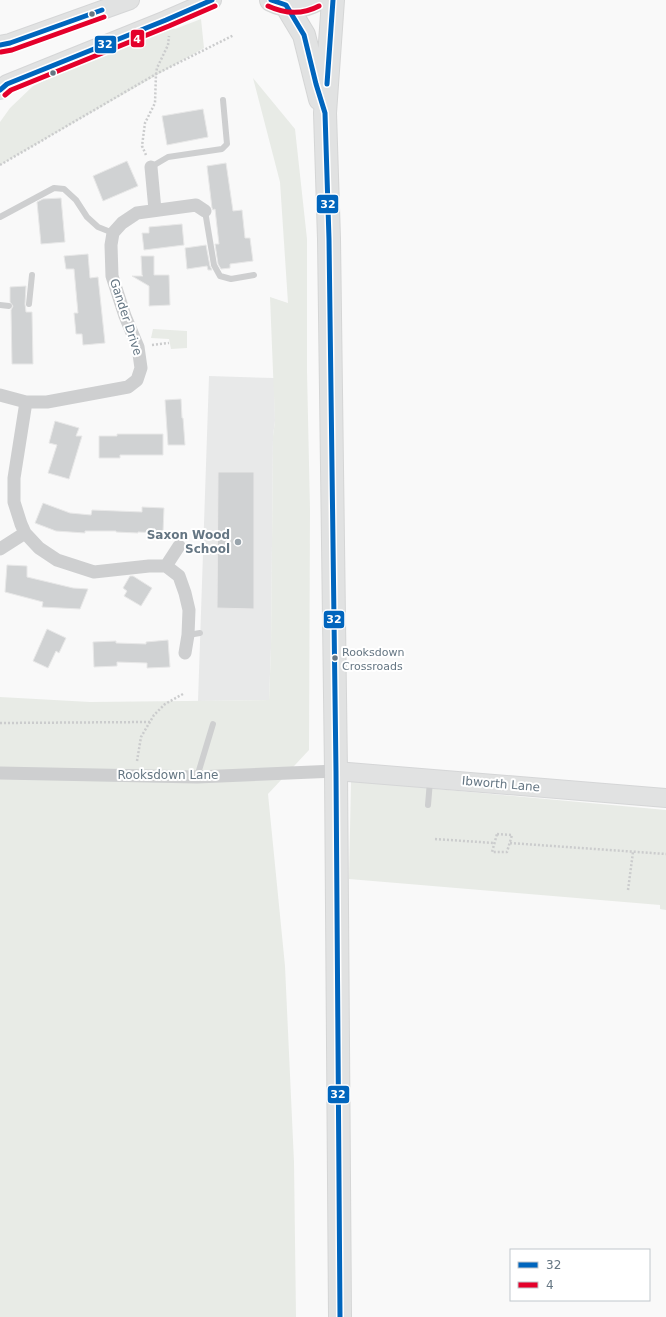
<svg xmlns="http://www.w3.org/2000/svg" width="666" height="1317" font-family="'DejaVu Sans',sans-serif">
<rect width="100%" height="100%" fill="#f9f9f9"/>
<!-- built -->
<path fill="#e8e9e9" d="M209,376l65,2 1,43 -2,15 -2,212 -2,52 -71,1z"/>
<!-- green -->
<path fill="#e8ebe6" d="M201,19l3,29 -204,117v-43l10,-14 23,-22 131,-62 11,5z
M253,78l42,51 12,110v132l3,139 -1,240 -41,44 17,172 9,196 2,155h-296v-620l90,5 179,-2 2,-52 2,-212 2,-15 -5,-124 18,6 -8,-121z
M153,329l34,2v17l-16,1 -2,-10 -18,-1z
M351,781l315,29v100l-6,-1v-4l-311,-26z"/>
<!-- building -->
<path fill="#d0d2d3" stroke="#e8e8e8" d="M203,109l5,28 -41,8 -5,-29z
M127,161l11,25 -35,15 -10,-25z
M226,163l7,48 9,-1 3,28h5l3,23 -23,3v4l-9,1 -3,-5 -3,-20h4l-4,-35 -2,1 -1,-2 -5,-42z
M61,198l4,44 -24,2 -4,-42 6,-3z
M182,224l2,21 -40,5 -2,-17h7v-6z
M206,245l4,21 2,4h-4l-1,-4 -20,3 -2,-21z
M88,254l2,24 8,-1 7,66 -22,2 -1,-11h-6l-2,-21h4l-4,-44h-8l-2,-13z
M141,256h13v19h15l1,30 -21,1v-20l-17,-10h11l-1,-1z
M26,286l-1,18 1,8h6l1,52h-21l-1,-54 2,-4 -3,-4v-15z
M181,399l1,19h1l2,27h-17l-3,-45z
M55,421l24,7 -3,8h6l-13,43 -21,-6 9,-28 -8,-2z
M117,434h46v21h-43v3h-21v-22h18z
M218,472h36v137l-37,-1z
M43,503l27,10 21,2 1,-5 50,2v-5l22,1 -1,25 -25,-1v1l-22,-1v-1h-31v2l-29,-2 -21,-8z
M7,565l20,1v11l46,11 15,1 -8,20 -38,-2 1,-5 -38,-10z
M130,576h3l19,12 -11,18 -17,-10 3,-5 -4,-3z
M47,629l19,9 -7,15 -3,-2 -8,17 -15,-7z
M168,640l2,27 -23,1v-5l-30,-1v4l-23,1 -1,-25 23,-1v2l30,1v-2z"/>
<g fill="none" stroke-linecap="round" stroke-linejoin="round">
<defs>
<path id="secondary" d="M0,45l10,-2 120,-43
M0,90l7,-6 159,-64 46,-20
M336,771l330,27"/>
<path id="highway" d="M271,0c14,7 32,8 45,0
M333,0l-8,113 4,126 7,532 4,546
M286,5l18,30 16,64"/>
</defs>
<!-- secondary casing -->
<use href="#secondary" stroke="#d5d6d7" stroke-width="20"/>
<!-- highway casing -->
<use href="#highway" stroke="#d5d6d6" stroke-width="24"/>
<!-- path -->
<path stroke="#cbcccd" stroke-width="2.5" stroke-dasharray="2 2" stroke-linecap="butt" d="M146,155l-4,-9 3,-23 10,-20 1,-29 1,-6 11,-23 1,-9
M0,165l156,-91 78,-39
M152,345l17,-2
M0,723l150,-1
M137,761l4,-24 13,-22 11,-11 18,-10
M497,834l15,1 -5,17h-15z
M435,839l59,4
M510,843l156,11
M628,890l5,-38"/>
<!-- lane -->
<path stroke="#cecfd0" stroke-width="6" d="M151,167l17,-10 54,-8 5,-5 -4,-44
M205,211l9,54 6,11 11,3 23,-4
M0,217l54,-29 10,1 12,11 11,17 11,10 15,6
M29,304l3,-29
M0,305l9,1
M188,635l12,-2
M197,777l16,-53
M428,805l2,-24"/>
<!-- street -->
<path stroke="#cecfd0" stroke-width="13" d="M151,167l4,43
M0,395l26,7h21l81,-15 9,-7 4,-12 -3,-21 -13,-31 -13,-40 -1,-31 2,-12 9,-10 15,-10 59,-8 9,6
M26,402l-12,76v24l7,22 4,9 14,15 18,12 37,12 55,-6h17l13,10 6,17 4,17 -1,25 -3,18
M0,549l25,-16
M166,566l13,-20
M0,773l197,4 139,-6"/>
<!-- secondary -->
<use href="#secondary" stroke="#e1e2e2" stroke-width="18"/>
<!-- highway -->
<use href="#highway" stroke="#e1e2e2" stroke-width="22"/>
<defs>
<path id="bus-1" d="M271,0l15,5 18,30 12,49 9,29 4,126 7,532 4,546
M0,45l10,-2 92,-33
M327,84l6,-84
M0,90l7,-6 159,-64 46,-20"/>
<path id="bus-2" d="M268,6c17,8 34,9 51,0
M1,52l11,-2 92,-33
M5,95l6,-5 158,-64 46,-20"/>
</defs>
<!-- bus-1 casing -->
<use href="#bus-1" stroke="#fff" stroke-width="8"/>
<!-- bus-2 casing -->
<use href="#bus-2" stroke="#fff" stroke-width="8"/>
<!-- bus-1 -->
<use href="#bus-1" stroke="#0065bd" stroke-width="5"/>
<!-- bus-2 -->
<use href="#bus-2" stroke="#e4002b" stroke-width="5"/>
</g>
<!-- markers -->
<g fill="#657683" stroke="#fff" stroke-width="1.5">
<circle cx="92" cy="14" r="3.5"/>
<circle cx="53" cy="73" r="3.5"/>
<circle cx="335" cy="658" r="3.5"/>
</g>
<circle fill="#99a4ac" stroke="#fff" stroke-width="1.5" cx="238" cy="542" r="4"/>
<g text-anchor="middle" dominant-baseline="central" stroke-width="4" stroke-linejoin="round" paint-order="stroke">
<!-- bus labels -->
<g font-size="11" fill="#657683" stroke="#fff" text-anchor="start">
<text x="342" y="652">Rooksdown<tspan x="342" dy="14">Crossroads</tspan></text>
</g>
<!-- street labels -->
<g font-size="12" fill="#657683" stroke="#fff">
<text transform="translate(126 317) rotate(72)">Gander Drive</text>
<text x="168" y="775">Rooksdown Lane</text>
<text transform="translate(501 784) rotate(5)">Ibworth Lane</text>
</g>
<!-- poi labels -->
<g font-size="12" font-weight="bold" fill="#657683" stroke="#fff" text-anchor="end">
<text x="230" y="535">Saxon Wood<tspan x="230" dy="14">School</tspan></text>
</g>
</g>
<g stroke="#fff" stroke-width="1.5">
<rect x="130" y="29" width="15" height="19" rx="4" fill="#e4002b"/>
<rect x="94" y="35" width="23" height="19" rx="4" fill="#0065bd"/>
<rect x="316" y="194" width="23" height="20" rx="4" fill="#0065bd"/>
<rect x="323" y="610" width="22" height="19" rx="4" fill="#0065bd"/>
<rect x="327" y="1085" width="23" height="19" rx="4" fill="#0065bd"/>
</g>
<g font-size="11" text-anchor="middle" font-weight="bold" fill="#fff">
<text x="137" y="43">4</text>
<text x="105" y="48">32</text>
<text x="328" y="208">32</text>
<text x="334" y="623">32</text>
<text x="338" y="1098">32</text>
</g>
<!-- legend -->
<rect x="510" y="1249" width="140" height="52" fill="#ffffff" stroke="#c1c8cd"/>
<rect x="518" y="1262" width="20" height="6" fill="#0065bd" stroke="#c1c8cd"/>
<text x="546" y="1269" font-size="12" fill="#657683">32</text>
<rect x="518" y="1282" width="20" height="6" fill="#e4002b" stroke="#c1c8cd"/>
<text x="546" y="1289" font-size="12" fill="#657683">4</text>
</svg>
